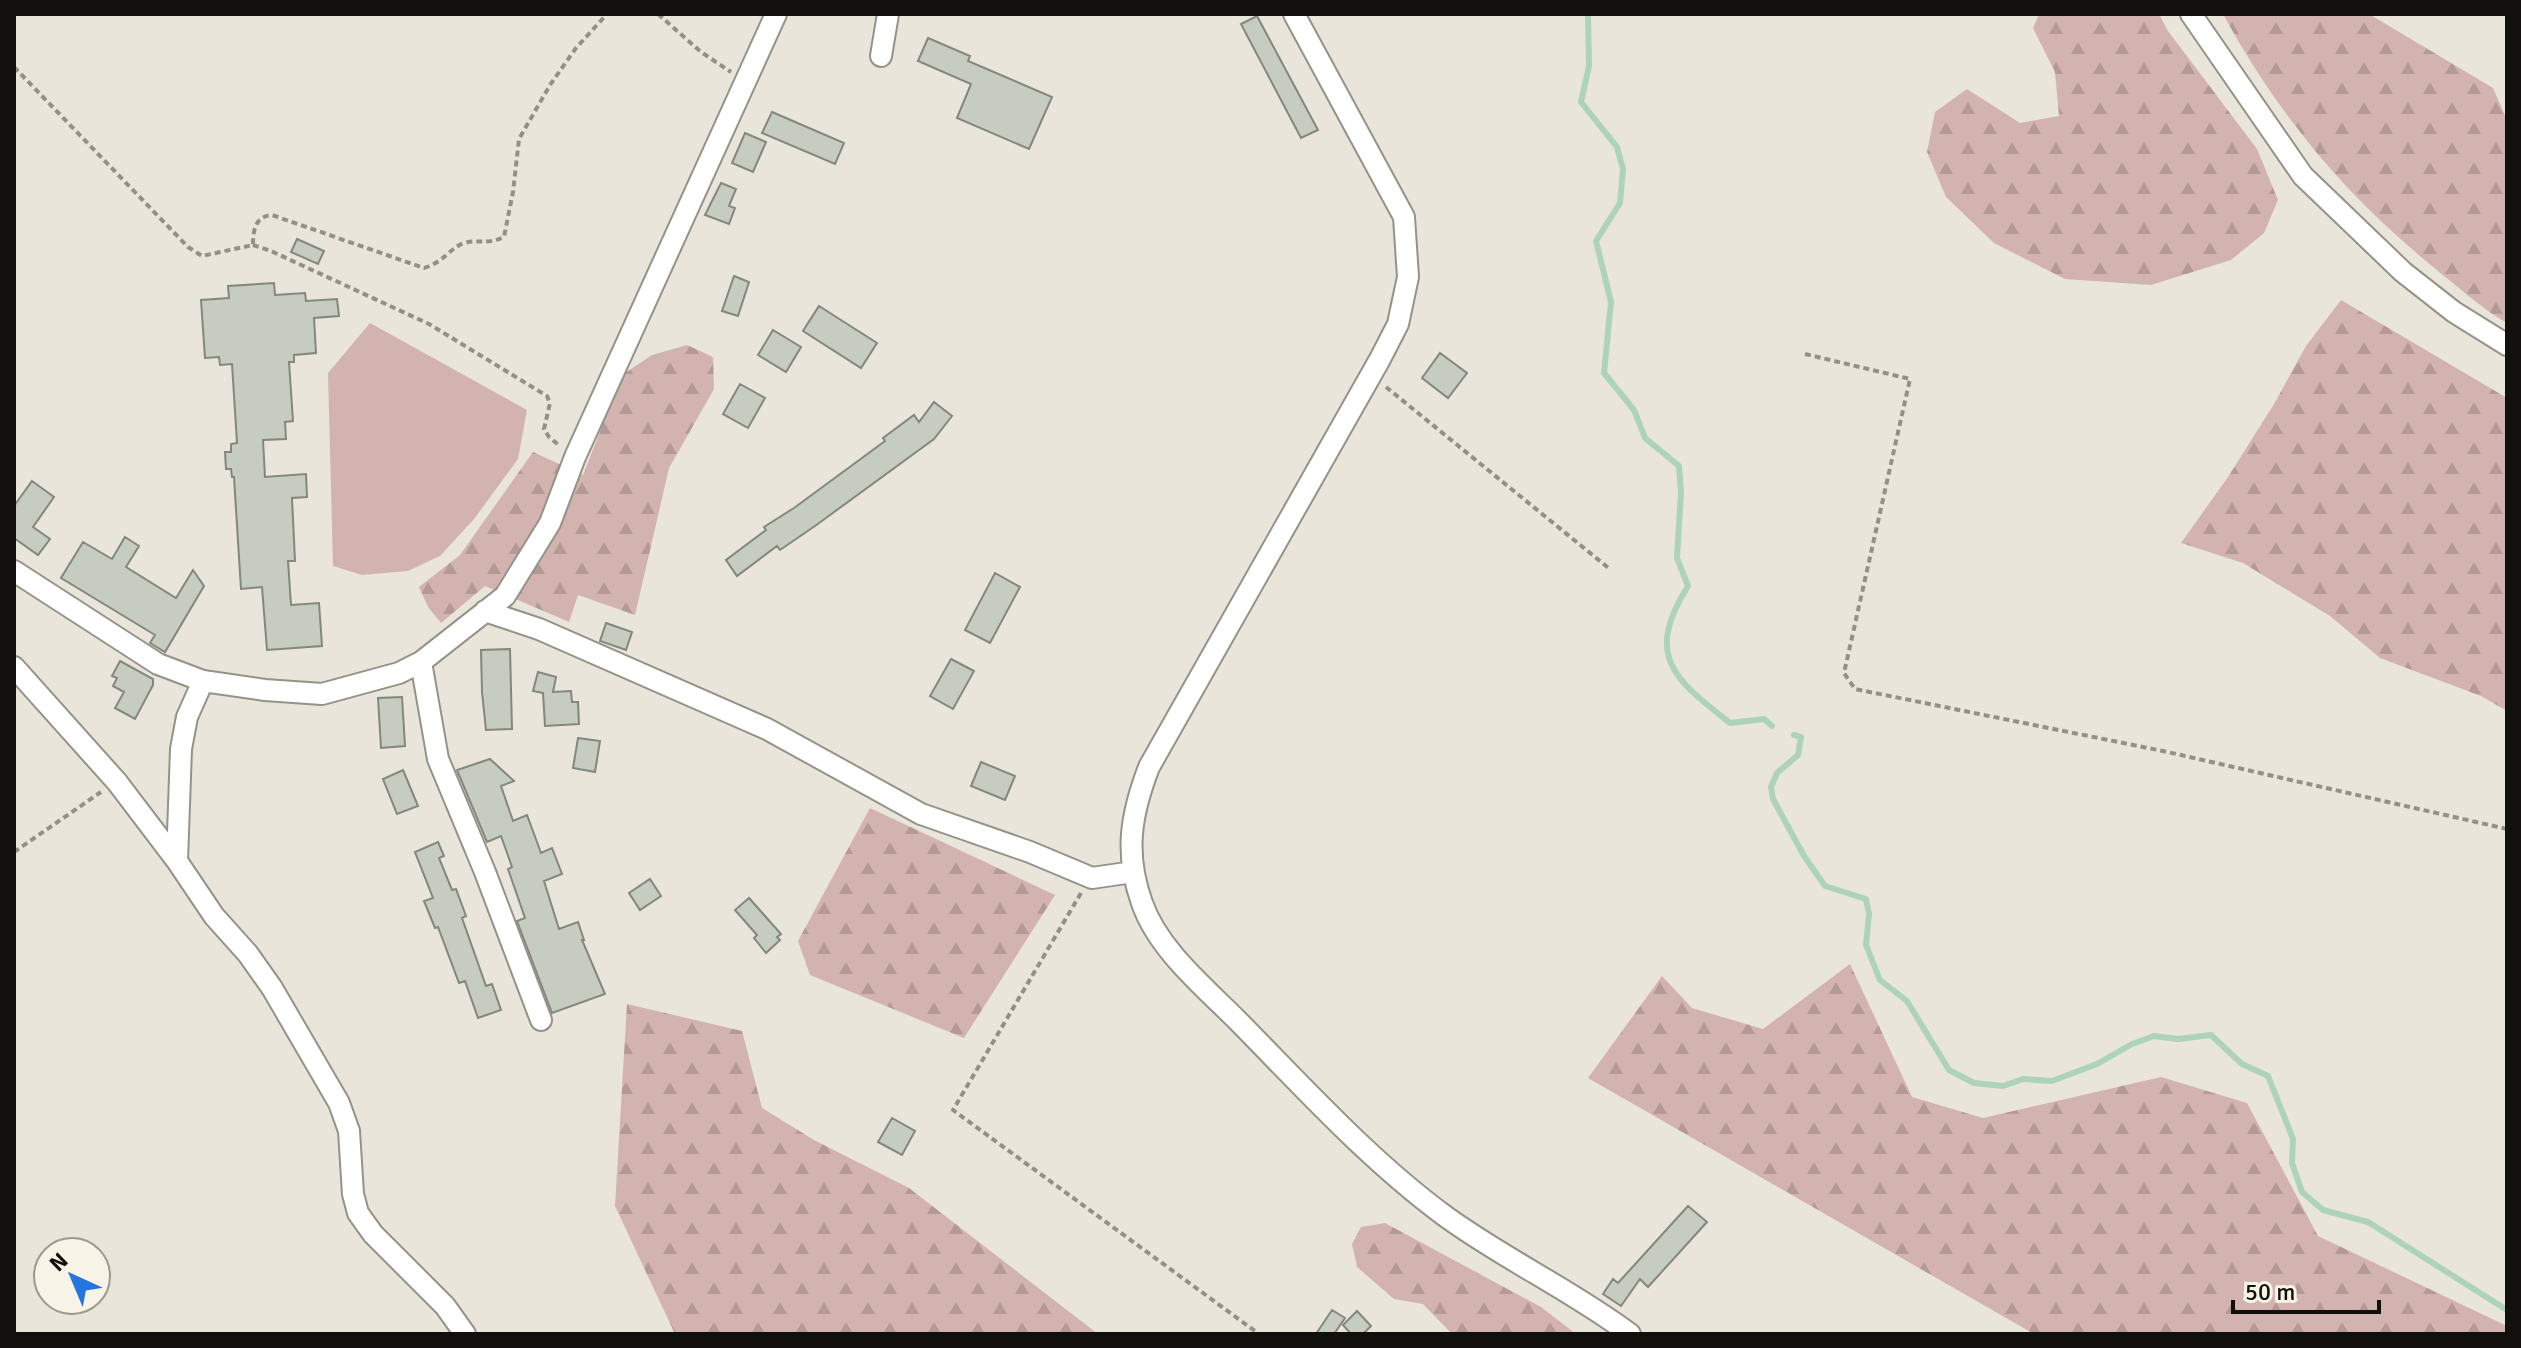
<svg xmlns="http://www.w3.org/2000/svg" width="2521" height="1348" font-family="Signika,sans-serif">
<defs>
<pattern id="forest-firs" width="22" height="20" patternUnits="userSpaceOnUse" patternTransform="scale(2)"><rect width="22" height="20" fill="#d3b3b0"/><path d="M5 1l3.5 6h-7zM16 11l3.5 6h-7z" fill="#b49996"/></pattern>
</defs>
<rect width="100%" height="100%" fill="#e9e5da"/>
<!-- forest -->
<path fill="url(#forest-firs)" d="M2039,14h120l9,17 89,118 21,51 -14,33 -33,27 -80,25 -86,-6 -71,-36 -48,-46 -19,-45 8,-40 32,-23 53,34 39,-7 -4,-44 -22,-44z
M2223,14h146l124,74 14,32v203c-23,-13 -43,-31 -64,-48 -94,-75 -162,-155 -220,-261z
M2341,300l166,98v313l-26,-15 -101,-38 -50,-42 -87,-53 -62,-20 47,-66 46,-73 32,-58z
M687,345l26,12 1,32 -45,79 -34,147 -57,-20 -9,27 -84,-36 -44,37 -13,-16 -9,-20 41,-32 73,-103 50,23 39,-100 30,-20z
M870,808l185,87 -91,143 -154,-63 -12,-34z
M1850,964l62,133 71,21 178,-41 86,26 71,133 189,90v8h-473l-446,-256 74,-102 30,32 71,21z
M627,1004l115,27 20,77 52,32 95,48 189,146h-423l-60,-128z
M1385,1223l156,84 35,27h-124l-29,-30 -29,-5 -37,-32 -5,-23 9,-17z"/>
<!-- park -->
<path fill="#d3b3b0" d="M370,323l157,87 -9,49 -44,60 -34,37 -32,15 -46,4 -29,-9 -5,-193z"/>
<g fill="none" stroke-linecap="round" stroke-linejoin="round">
<!-- stream -->
<path stroke="#add3bb" stroke-width="6" d="M1588,14l1,52 -8,36 36,45 6,22 -3,34 -24,38 15,61 -7,71 30,37 11,28 34,28 2,27 -4,65 11,28c-44,70 -14,93 42,137l34,-4 8,7
M1794,735l7,2 -3,18 -21,18 -6,14 2,12 31,57 21,30 41,13 3,15 -3,31 14,35 27,21 42,69 25,13 29,3 20,-7 29,2 45,-17 35,-20 22,-8 24,3 33,-4 31,29 26,12 25,63 -1,24 10,29 21,18 45,12 139,88"/>
</g>
<!-- building -->
<path fill="#c7ccc1" stroke="#83877d" stroke-width="2" d="M1257,16l61,114 -17,8 -60,-114z
M928,38l42,18 -2,5 84,36 -23,52 -72,-31 14,-34 -53,-23z
M772,112l72,31 -9,21 -73,-31z
M745,133l21,9 -13,30 -21,-9z
M721,183l15,6 -7,17 6,2 -6,16 -24,-9z
M297,239l27,12 -6,13 -27,-12z
M734,276l15,6 -11,34 -16,-5z
M274,283l1,12 30,-2 1,8 31,-2 2,17 -25,2 2,35 -22,2v7h-5l4,59 -8,1 1,17 -23,1 2,37 41,-3 1,23 -15,1 3,63h-7l3,44 28,-2 3,43 -55,4 -5,-63 -21,2 -7,-112h-2l-1,-8h-5l-1,-17h6v-8l6,-1 -5,-79 -12,1 -1,-8 -14,1 -4,-58 28,-2 -1,-12z
M819,306l58,37 -16,25 -58,-37z
M773,330l28,17 -15,25 -28,-17z
M1440,353l27,20 -19,25 -26,-20z
M740,384l25,14 -17,30 -25,-14z
M934,402l18,14 -18,23 -119,87 -35,24 -3,-4 -40,30 -11,-16 40,-30 -2,-3 30,-19 91,-67 -2,-3 31,-23 5,7z
M32,481l22,16 -21,30 17,12 -12,16 -24,-17v-32z
M125,537l14,9 -13,21 50,31 17,-28 11,16 -39,66 -15,-9 5,-8 -94,-57 22,-36 29,17z
M995,573l25,14 -30,56 -25,-13z
M606,623l26,9 -6,18 -26,-9z
M510,649l2,80 -26,1 -4,-38 -1,-42z
M951,659l23,12 -21,38 -23,-13z
M120,661l33,18v6l-18,34 -20,-11 9,-16 -11,-6 4,-8 -5,-2z
M538,672l18,5 -3,15 18,-1 1,11h6l1,22 -34,2 -2,-33 -10,-2z
M402,697l3,49 -24,2 -3,-50z
M578,738l22,3 -5,31 -22,-4z
M490,759l24,22 -13,5 12,35 14,-6 14,38 11,-5 10,26 -18,7 15,48 19,-7 6,18h-2l23,54 -53,19 -35,-92 8,-3 -17,-49 4,-2 -11,-31 -14,6 -30,-72z
M981,762l34,14 -10,24 -34,-14z
M403,770l15,36 -21,8 -14,-35z
M438,842l6,14 -5,2 13,32 4,-1 10,27 -4,2 24,68 6,-2 9,26 -23,8 -13,-37 -6,2 -21,-56 -3,1 -11,-27 9,-3 -18,-46z
M650,879l11,17 -21,14 -11,-17z
M749,898l32,36 -4,3 3,3 -14,13 -12,-15 3,-3 -22,-25z
M892,1118l23,13 -13,24 -24,-13z
M1688,1206l19,16 -59,65 -8,-8 -19,27 -18,-12 10,-15 5,4z
M1332,1310l13,8 -11,16h-18z
M1357,1311l14,15 -8,8h-12l-8,-9z"/>
<g fill="none" stroke-linecap="round" stroke-linejoin="round">
<defs>
<path id="minor" d="M1294,14l110,203 4,60 -10,47 -18,35 -231,408c-18,47 -25,86 -7,136 16,46 61,83 95,117 67,68 132,140 208,196 59,43 126,74 185,118
M2191,14l112,162 100,96 51,40 53,33
M881,56l7,-42
M14,571l144,93 45,17 62,9 57,4 77,-21 22,-11 84,-66 45,-73 25,-66 201,-443
M485,611l54,18 228,100 154,85 109,38 62,26 41,-6
M421,662l17,97 47,113 56,148
M14,667l103,115 60,79 37,55 34,38 24,34 67,115 10,28 4,63 5,19 15,21 72,72 20,28
M177,861l4,-112 6,-32 16,-36"/>
</defs>
<!-- minor casing -->
<use href="#minor" stroke="#959287" stroke-width="24"/>
<!-- path -->
<path stroke="#939088" stroke-width="4" stroke-dasharray="6 4" stroke-linecap="butt" d="M658,14l43,38 30,20
M14,67l174,180 14,9 51,-11c0,-14 2,-29 19,-30l152,53c20,-6 26,-20 40,-25 15,-4 23,2 40,-6l9,-45 6,-53 31,-54 26,-37 31,-34
M253,245l18,6 158,73 118,72 3,7 -6,26 5,8 11,9
M1805,354l105,25 -66,294 11,16 308,62 344,78
M1386,387l225,183
M14,852l87,-60
M1081,893l-128,217 306,224"/>
<!-- minor -->
<use href="#minor" stroke="#fff" stroke-width="20"/>
</g>
<!-- border -->
<rect width="2521" height="1348" fill="none" stroke="#11100c" stroke-width="32"/>
<!-- north arrow -->
<g transform="translate(72 1276) rotate(316)"><circle r="38" fill="#f7f3e7" stroke="#9b988f" stroke-width="2"/>
<path d="M0-6L14 30L0 20L-14 30Z" fill="#2376e0"/>
<text y="-12" font-size="22" font-weight="bold" text-anchor="middle" fill="#11100c">N</text>
</g>
<!-- scale -->
<path d="M2233 1300v12h146v-12" fill="none" stroke="#11100c" stroke-width="4"/>
<text x="2245" y="1300" font-size="24" fill="#11100c" stroke="#f7f3e7" stroke-width="6" paint-order="stroke">50 m</text>
</svg>
